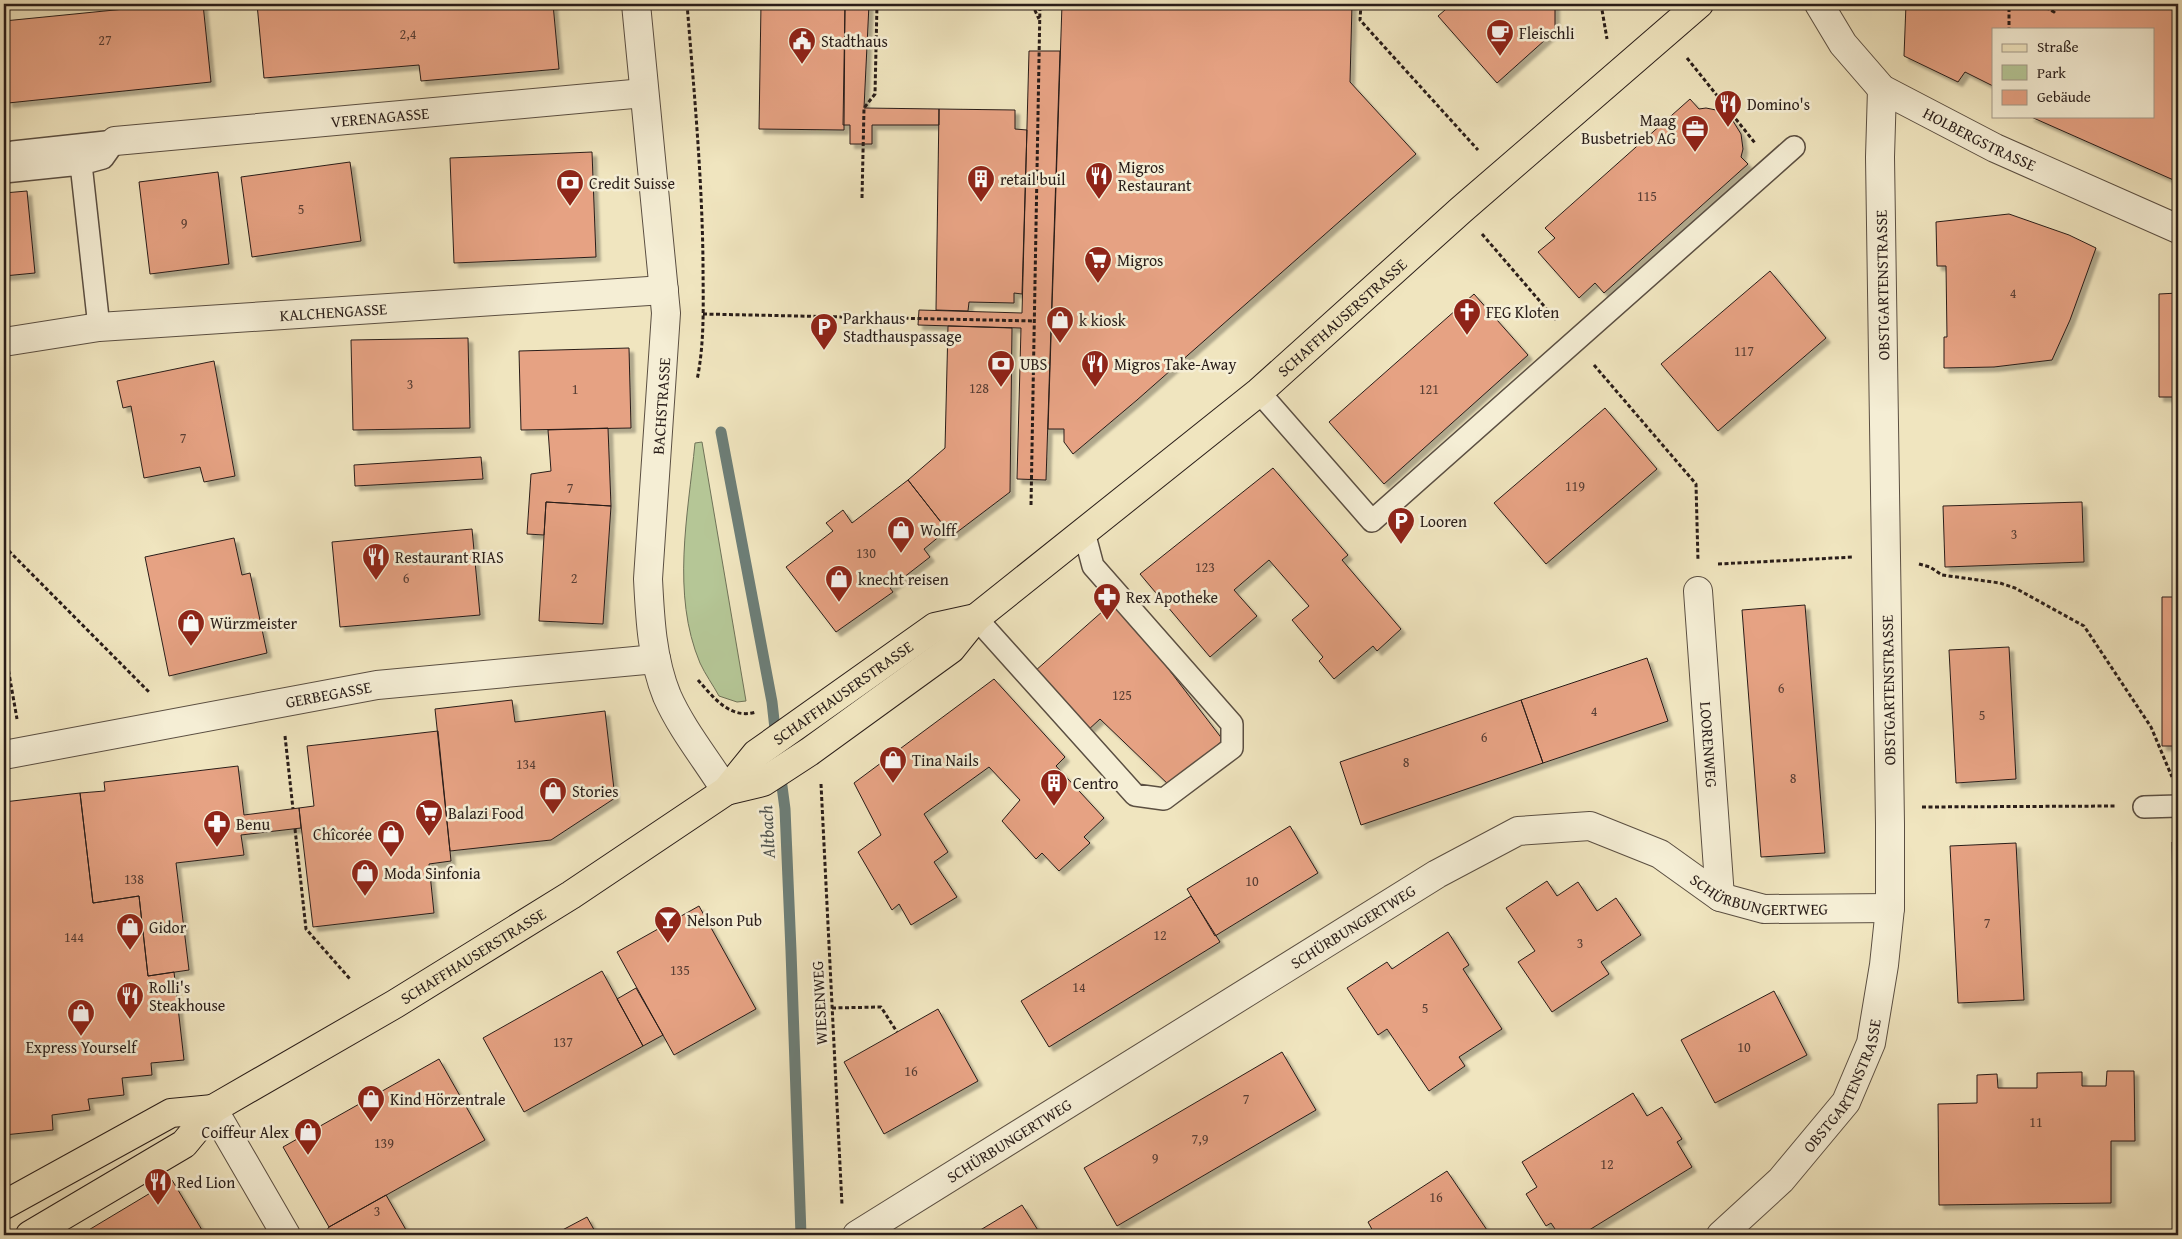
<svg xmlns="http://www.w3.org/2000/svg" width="2182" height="1239" font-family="'Gentium Book Plus',serif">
<defs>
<filter id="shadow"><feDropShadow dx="4.5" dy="4.5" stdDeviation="1" flood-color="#0004"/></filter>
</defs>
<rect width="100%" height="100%" fill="#f0e5bf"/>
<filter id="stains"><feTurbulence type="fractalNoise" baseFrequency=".004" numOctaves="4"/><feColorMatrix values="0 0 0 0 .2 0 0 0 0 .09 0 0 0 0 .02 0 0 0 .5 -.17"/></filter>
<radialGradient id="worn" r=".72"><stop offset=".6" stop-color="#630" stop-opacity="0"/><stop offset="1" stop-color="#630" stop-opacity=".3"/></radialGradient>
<!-- green -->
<path fill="#b5c696" stroke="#6f7258" d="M702,442l44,259 -9,1 -18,-6c-6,-11 -14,-22 -19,-33 -29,-69 -12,-148 -5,-220z"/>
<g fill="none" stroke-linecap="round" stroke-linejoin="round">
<!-- stream -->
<path stroke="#6d7e77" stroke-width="11" d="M721,432l51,270 4,36
M780,771l5,38 6,142 10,284"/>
</g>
<!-- building -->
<path fill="#e6a283" stroke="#291d19" filter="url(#shadow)" d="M175,4h28l8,78 -203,21 -4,-45v-37z
M257,4h296l6,65 -138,12 -2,-16 -155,13z
M761,4h84l-1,126 -85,-1z
M845,4h24l-5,104 75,1v16h-67v19h-22v-19h-7z
M1062,4h290l-2,78 66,72 -279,246 -64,54 -9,-12v-13h-16z
M1452,4h103v27l-58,52 -59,-67z
M1906,4h272v178l-149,-66h124v-87h-160v57l-28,-14 -7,10 -54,-26z
M1029,51h31l-14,429 -29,-1 4,-151 -103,-3 1,-15 103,3z
M1690,99l9,10 7,-1 15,3 12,10 8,13 2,15 -2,8 7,7 -144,129 -9,-10 -16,15 -41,-46 17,-14 -10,-10z
M939,109l76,1v19l12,1 -5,164 -8,-1v10l-45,-1 -1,9 -32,-1z
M592,152l4,105 -142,6 -4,-105z
M350,162l11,79 -109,16 -11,-80z
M218,172l11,92 -79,10 -11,-92z
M27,191l8,82 -31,3v-83z
M2009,214l60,21 27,13 -26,72 -18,40 -58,7 -50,1v-31h3l-1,-71h-9l-1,-44z
M1770,271l56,67 -108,93 -57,-67z
M2178,293v104h-19v-103z
M1474,294l54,61 -144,129 -55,-62z
M948,326l64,2 -2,164 -58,44 -44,-56 37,-32z
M468,338l2,90 -117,2 -2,-90z
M629,348l2,80 -110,2 -2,-79z
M214,361l21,115 -31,6 -4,-15 -56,11 -13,-72 -8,2 -6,-27z
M1605,408l52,61 -111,95 -52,-61z
M608,428l3,78 -65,-4 -2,33 -17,-1 4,-60 20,-3 -3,-41z
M481,457l2,22 -128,7 -1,-21z
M1273,468l75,87 -6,5 59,69 -24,22 -4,-5 -39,33 -15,-18 4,-4 -31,-37 17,-14 -40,-46 -35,30 23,26 -47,41 -70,-83z
M908,480l39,50 -23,19 6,8 -40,31 3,4 -57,40 -50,-65 47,-36 -7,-8 17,-13 9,13z
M546,502l65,4 -8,118 -64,-3z
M2082,502l2,60 -139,5 -2,-61z
M472,529l8,86 -140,12 -8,-85z
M234,538l8,37 8,-2 17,80 -98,23 -24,-119z
M2162,597h16v149h-16z
M1112,603l38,42 73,95 -52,47 -71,-68 -13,12 -52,-60z
M1805,605l20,248 -64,4 -19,-247z
M2009,647l7,132 -60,4 -7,-133z
M1647,658l21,63 -125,42 -22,-63z
M994,679l71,78 -9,9 48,52 -20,19 6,6 -31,28 -17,-18 -6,6 -34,-38 18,-21 -31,-33 -65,47 24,38 -14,10 23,35 -46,28 -12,-21 -7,6 -34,-58 23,-17 -27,-52z
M512,700l3,22 90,-11 10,87 -64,42 -101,11 -15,-142z
M1521,700l22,63 -182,62 -21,-63z
M438,731l13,130 -22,3 5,49 -121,14 -14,-119 15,-2 -7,-60z
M238,766l6,49 55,-7 2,20 -60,7 3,20 -68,8 13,107 -41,6 -9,-80 -46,7 -13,-110 25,-2 -1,-9z
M80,793l13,110 46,-7 9,80 26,-4 10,88 -33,3 1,12 -30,3 2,17 -36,4 2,11 -38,5 1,15 -49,5v-333z
M1290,826l28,47 -103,63 -28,-47z
M2172,842h6v149h-4z
M2016,843l8,157 -66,3 -8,-157z
M1547,881l10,15 21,-14 19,29 19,-13 25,37 -40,27 8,12 -57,38 -34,-50 17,-11 -29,-43z
M1191,896l29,46 -171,105 -28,-46z
M699,906l57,103 -82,46 -57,-103z
M1448,932l21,33 -6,4 39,60 -43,28 6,9 -36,25 -42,-62 -9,6 -31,-47 40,-26 5,7z
M602,971l41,75 -119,66 -41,-74z
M636,988l27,47 -20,11 -26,-47z
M1774,991l33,64 -92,48 -34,-63z
M938,1009l40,72 -94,53 -40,-72z
M1282,1052l34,58 -199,116 -33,-58z
M439,1059l46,81 -156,87 -46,-80z
M2107,1071h27l1,70h-24v62l-172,2 -1,-101 39,-1v-28l20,-1 1,14h39v-15l45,-1v14h24z
M1633,1093l14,23 15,-9 20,32 -5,3 15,25 -111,68h-22l-8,-12 -5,3 -20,-32 11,-7 -15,-25z
M1447,1171l42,62 -4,2h-110l-7,-13z
M172,1180l33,55h-116l-2,-4z
M386,1195l23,40h-80l-3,-4 3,-4z
M1022,1205l19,30h-69z
M587,1217l10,18h-44z"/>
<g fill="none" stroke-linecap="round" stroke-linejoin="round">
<defs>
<path id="lane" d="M13,152l102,-11
M81,164l18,163
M4,172l77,-8 22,-6 12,-17
M1259,392l113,129 422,-374
M976,618l159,177 29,4 68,-51v-24l-139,-158 -9,-34
M2144,807l34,-1"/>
<g id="street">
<path d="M636,4l30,309 -18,266c2,40 4,80 19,117 15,34 40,64 59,95"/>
<path id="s1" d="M1819,4l24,40 39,45 113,59 183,81"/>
<path id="s2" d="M115,141l529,-48"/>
<path id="s3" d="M4,342l95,-15 565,-37"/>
<path id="s4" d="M1698,591l22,306"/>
<path id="s5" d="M4,755l373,-70 279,-26"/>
<path d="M213,1109l73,126"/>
<path id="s6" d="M857,1235l580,-361 81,-43 72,-5 70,28 60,43 44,12 126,-1"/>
<path id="s7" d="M1721,1235l60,-55 65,-78 25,-59 13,-78 6,-57v-84l-10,-667 2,-68"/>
</g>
<g id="primary">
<path id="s8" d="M726,791l37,-9 46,-30 142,-103 25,-31 283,-226 202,-182 238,-206"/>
<path d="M4,1205l167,-92 42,-4"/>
<path id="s9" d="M30,1235l154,-91 29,-35 182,-105 176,-109 155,-104 30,-37 179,-127 41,-9"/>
</g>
</defs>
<!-- lane casing -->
<use href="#lane" stroke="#5b4f42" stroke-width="24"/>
<!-- street casing -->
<use href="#street" stroke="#5b4f42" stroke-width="30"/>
<!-- primary casing -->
<use href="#primary" stroke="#291d19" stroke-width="30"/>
<!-- path -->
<path stroke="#291d19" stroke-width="3" stroke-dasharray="4 2.5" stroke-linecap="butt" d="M687,4c7,86 15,172 16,258 0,39 2,79 -6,118
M1032,4l7,15
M1361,4l-1,16 118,130
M1601,4l6,35
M2040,4l14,8 -1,-8
M2009,8v21
M1687,58l68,85
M862,198l2,-90 11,-14 2,-90
M1482,234l74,86
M703,314l332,7
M1594,365l102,119 2,77
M1031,505l9,-501
M4,546l146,147
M1718,564l136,-7
M1919,564l11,3 12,8 58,8 15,5 69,38 67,101 21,50
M4,645l13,74
M698,680c15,17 32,40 58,32
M285,736l8,73
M821,784l21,421
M1922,807l194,-1
M295,829l11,100 44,50
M832,1008l49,-1 16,25"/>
<!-- lane -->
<use href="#lane" stroke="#f5eed5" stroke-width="21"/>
<!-- street -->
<use href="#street" stroke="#f5eed5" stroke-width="28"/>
<!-- primary -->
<use href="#primary" stroke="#f0e5bf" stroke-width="28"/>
</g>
<!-- icons -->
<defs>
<symbol id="cafe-pin" viewBox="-11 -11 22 30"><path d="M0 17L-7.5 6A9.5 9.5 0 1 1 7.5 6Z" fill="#8f2418" stroke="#f5eed5"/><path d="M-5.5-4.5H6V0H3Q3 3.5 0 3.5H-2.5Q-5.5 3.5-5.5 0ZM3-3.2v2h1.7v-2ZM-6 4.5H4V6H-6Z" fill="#fff"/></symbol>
<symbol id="civic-pin" viewBox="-11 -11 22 30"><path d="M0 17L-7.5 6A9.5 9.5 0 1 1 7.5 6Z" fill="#8f2418" stroke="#f5eed5"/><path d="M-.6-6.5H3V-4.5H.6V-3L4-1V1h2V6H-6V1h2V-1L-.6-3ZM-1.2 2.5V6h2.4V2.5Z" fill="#fff"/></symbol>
<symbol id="restaurant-pin" viewBox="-11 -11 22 30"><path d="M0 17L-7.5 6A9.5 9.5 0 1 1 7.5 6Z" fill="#8f2418" stroke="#f5eed5"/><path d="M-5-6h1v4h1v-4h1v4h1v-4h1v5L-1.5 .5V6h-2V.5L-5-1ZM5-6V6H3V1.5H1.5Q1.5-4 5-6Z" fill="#fff"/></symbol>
<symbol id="office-pin" viewBox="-11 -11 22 30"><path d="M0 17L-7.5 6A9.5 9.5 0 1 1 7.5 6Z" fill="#8f2418" stroke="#f5eed5"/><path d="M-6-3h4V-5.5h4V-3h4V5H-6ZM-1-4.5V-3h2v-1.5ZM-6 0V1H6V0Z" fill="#fff"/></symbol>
<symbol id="building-pin" viewBox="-11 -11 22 30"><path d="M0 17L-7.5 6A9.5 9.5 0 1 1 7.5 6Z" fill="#8f2418" stroke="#f5eed5"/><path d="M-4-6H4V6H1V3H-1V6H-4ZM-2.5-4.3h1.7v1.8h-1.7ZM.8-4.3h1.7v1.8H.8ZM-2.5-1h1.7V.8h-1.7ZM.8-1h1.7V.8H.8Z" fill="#fff"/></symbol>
<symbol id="bank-pin" viewBox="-11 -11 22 30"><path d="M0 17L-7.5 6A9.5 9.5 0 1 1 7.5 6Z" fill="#8f2418" stroke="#f5eed5"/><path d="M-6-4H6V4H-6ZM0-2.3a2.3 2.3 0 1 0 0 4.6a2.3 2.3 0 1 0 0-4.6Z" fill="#fff"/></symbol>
<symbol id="supermarket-pin" viewBox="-11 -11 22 30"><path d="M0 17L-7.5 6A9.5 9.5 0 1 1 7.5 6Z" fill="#8f2418" stroke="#f5eed5"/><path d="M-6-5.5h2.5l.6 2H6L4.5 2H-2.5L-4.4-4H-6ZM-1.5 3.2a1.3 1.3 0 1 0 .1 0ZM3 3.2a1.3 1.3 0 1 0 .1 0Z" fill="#fff"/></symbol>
<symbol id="church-pin" viewBox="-11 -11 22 30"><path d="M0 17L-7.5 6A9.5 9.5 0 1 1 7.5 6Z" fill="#8f2418" stroke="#f5eed5"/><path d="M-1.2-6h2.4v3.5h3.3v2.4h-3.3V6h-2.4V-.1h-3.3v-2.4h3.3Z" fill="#fff"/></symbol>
<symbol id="shop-pin" viewBox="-11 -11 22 30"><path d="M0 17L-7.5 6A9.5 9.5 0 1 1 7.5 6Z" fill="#8f2418" stroke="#f5eed5"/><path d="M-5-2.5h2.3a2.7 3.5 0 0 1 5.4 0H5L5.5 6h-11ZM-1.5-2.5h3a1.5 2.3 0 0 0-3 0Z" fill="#fff"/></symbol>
<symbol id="parking-pin" viewBox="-11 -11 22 30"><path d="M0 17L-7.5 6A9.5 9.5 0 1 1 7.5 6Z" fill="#8f2418" stroke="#f5eed5"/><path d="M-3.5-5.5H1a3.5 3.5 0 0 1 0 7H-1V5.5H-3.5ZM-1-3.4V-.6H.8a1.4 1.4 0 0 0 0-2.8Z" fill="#fff"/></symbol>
<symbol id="pharmacy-pin" viewBox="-11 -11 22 30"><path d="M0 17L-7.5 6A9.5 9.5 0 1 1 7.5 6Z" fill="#8f2418" stroke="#f5eed5"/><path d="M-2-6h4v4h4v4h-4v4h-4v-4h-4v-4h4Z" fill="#fff"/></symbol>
<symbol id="bar-pin" viewBox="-11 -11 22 30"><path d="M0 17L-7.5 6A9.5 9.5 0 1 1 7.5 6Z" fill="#8f2418" stroke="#f5eed5"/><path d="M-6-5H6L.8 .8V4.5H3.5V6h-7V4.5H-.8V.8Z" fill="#fff"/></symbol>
</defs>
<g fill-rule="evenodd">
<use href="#cafe-pin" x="1484" y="17" width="32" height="43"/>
<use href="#civic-pin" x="786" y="25" width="32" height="43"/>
<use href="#restaurant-pin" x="1712" y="88" width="32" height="43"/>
<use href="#office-pin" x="1679" y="113" width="32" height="43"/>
<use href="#restaurant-pin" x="1083" y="160" width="32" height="43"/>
<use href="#building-pin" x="965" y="163" width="32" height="43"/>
<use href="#bank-pin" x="554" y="167" width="32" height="43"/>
<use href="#supermarket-pin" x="1082" y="244" width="32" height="43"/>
<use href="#church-pin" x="1451" y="296" width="32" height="43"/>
<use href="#shop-pin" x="1044" y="304" width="32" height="43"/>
<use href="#parking-pin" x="808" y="311" width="32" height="43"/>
<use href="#bank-pin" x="985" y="348" width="32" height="43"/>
<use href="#restaurant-pin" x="1079" y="348" width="32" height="43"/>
<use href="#parking-pin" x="1385" y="505" width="32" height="43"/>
<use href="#shop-pin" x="885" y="514" width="32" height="43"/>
<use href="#restaurant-pin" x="360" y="541" width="32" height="43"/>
<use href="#shop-pin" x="823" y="563" width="32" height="43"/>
<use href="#pharmacy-pin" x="1091" y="581" width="32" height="43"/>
<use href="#shop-pin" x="175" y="607" width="32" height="43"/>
<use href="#shop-pin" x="877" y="744" width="32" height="43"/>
<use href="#building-pin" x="1038" y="767" width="32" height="43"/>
<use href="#shop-pin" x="537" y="775" width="32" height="43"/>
<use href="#supermarket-pin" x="413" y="797" width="32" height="43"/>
<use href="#pharmacy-pin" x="201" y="808" width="32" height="43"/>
<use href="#shop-pin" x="375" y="818" width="32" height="43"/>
<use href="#shop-pin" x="349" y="857" width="32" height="43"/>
<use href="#bar-pin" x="652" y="904" width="32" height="43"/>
<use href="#shop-pin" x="114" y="911" width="32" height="43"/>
<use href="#restaurant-pin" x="114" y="980" width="32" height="43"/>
<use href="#shop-pin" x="65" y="997" width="32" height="43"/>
<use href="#shop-pin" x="355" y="1083" width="32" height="43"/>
<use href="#shop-pin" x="292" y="1116" width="32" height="43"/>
<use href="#restaurant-pin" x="142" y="1166" width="32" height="43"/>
</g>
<g text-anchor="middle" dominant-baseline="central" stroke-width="5" stroke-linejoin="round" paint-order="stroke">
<!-- number labels -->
<g font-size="14" fill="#583e34">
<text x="408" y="34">2,4</text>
<text x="105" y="40">27</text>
<text x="1647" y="196">115</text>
<text x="301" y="209">5</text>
<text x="184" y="223">9</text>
<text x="2013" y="293">4</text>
<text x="1744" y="351">117</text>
<text x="410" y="384">3</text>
<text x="979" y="388">128</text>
<text x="575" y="389">1</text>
<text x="1429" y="389">121</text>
<text x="183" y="438">7</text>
<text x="1575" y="486">119</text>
<text x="570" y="488">7</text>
<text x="2014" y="534">3</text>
<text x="866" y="553">130</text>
<text x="1205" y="567">123</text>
<text x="406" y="578">6</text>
<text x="574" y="578">2</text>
<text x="1781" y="688">6</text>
<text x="1122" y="695">125</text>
<text x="1594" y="711">4</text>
<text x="1982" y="715">5</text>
<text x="1484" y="737">6</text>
<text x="1406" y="762">8</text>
<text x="526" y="764">134</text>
<text x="1793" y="778">8</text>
<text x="134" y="879">138</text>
<text x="1252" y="881">10</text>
<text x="1987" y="923">7</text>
<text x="1160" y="935">12</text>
<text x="74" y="937">144</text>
<text x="1580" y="943">3</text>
<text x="680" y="970">135</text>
<text x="1079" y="987">14</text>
<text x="1425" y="1008">5</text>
<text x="563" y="1042">137</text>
<text x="1744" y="1047">10</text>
<text x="911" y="1071">16</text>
<text x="1246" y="1099">7</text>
<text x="2036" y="1122">11</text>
<text x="1200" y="1139">7,9</text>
<text x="384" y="1143">139</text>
<text x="1155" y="1158">9</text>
<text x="1607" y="1164">12</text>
<text x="1436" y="1197">16</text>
<text x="377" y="1211">3</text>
</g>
<!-- poi labels -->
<g font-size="16" fill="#291d19" stroke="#f5eed5" text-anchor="start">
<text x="1519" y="33">Fleischli</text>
<text x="821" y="41">Stadthaus</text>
<text x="1747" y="104">Domino's</text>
<text x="1676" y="120" text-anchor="end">Maag<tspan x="1676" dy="18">Busbetrieb AG</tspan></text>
<text x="1118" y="167">Migros<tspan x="1118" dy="18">Restaurant</tspan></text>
<text x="1000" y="179">retail buil</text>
<text x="589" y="183">Credit Suisse</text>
<text x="1117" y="260">Migros</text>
<text x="1486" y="312">FEG Kloten</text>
<text x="843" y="318">Parkhaus<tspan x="843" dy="18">Stadthauspassage</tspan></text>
<text x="1079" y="320">k kiosk</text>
<text x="1020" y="364">UBS</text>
<text x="1114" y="364">Migros Take-Away</text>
<text x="1420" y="521">Looren</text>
<text x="920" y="530">Wolff</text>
<text x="395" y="557">Restaurant RIAS</text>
<text x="858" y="579">knecht reisen</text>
<text x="1126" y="597">Rex Apotheke</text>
<text x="210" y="623">Würzmeister</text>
<text x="912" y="760">Tina Nails</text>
<text x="1073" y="783">Centro</text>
<text x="572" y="791">Stories</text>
<text x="448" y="813">Balazi Food</text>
<text x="236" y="824">Benu</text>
<text x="372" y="834" text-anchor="end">Chîcorée</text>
<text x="384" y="873">Moda Sinfonia</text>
<text x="687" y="920">Nelson Pub</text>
<text x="149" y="927">Gidor</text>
<text x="149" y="987">Rolli's<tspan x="149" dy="18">Steakhouse</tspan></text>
<text x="81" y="1047" text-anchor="middle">Express Yourself</text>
<text x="390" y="1099">Kind Hörzentrale</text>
<text x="289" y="1132" text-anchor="end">Coiffeur Alex</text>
<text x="177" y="1182">Red Lion</text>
</g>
<!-- street labels -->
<g font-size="16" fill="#291d19" stroke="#f5eed5">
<text stroke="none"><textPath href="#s2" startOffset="266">VERENAGASSE</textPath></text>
<text stroke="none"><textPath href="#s1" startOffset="216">HOLBERGSTRASSE</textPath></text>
<text transform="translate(1882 285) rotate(-91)">OBSTGARTENSTRASSE</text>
<text stroke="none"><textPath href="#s3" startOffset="331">KALCHENGASSE</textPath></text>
<text stroke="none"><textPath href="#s8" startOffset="782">SCHAFFHAUSERSTRASSE</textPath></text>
<text transform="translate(661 406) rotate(-86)">BACHSTRASSE</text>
<text transform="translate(1888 690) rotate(-91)">OBSTGARTENSTRASSE</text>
<text stroke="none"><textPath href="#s9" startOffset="982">SCHAFFHAUSERSTRASSE</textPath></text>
<text stroke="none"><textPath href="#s5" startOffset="330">GERBEGASSE</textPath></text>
<text stroke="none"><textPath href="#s4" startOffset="154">LOORENWEG</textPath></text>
<text stroke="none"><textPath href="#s6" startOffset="1034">SCHÜRBUNGERTWEG</textPath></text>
<text stroke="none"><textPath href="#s6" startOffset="584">SCHÜRBUNGERTWEG</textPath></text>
<text stroke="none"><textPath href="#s9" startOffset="526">SCHAFFHAUSERSTRASSE</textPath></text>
<text transform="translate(819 1003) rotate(-93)">WIESENWEG</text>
<text stroke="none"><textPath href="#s7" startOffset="196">OBSTGARTENSTRASSE</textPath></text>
<text stroke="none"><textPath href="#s6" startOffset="179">SCHÜRBUNGERTWEG</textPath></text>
</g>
<!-- water labels -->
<g font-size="18" font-style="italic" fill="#515550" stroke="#f5eed5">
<text transform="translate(767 832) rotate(-93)">Altbach</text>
</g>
</g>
<!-- margin -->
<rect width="2182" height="1239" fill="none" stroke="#f0e5bf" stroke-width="20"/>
<rect x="5" y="5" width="2172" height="1229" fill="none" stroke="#291d19" stroke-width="2.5"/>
<rect x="10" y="10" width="2162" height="1219" fill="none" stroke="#291d19"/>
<!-- legend -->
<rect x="1992" y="28" width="162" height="90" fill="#f5eed5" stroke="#a39a8a"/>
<rect x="2002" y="44" width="25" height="8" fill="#f0e5bf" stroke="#a39a8a"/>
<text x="2037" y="52" font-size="15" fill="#291d19">Straße</text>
<rect x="2002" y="65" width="25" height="15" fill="#b5c696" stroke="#a39a8a"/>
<text x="2037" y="78" font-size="15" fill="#291d19">Park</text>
<rect x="2002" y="90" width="25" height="15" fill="#e6a283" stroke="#a39a8a"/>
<text x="2037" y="102" font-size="15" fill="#291d19">Gebäude</text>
<rect width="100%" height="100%" filter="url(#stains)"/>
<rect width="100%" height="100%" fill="url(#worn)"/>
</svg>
